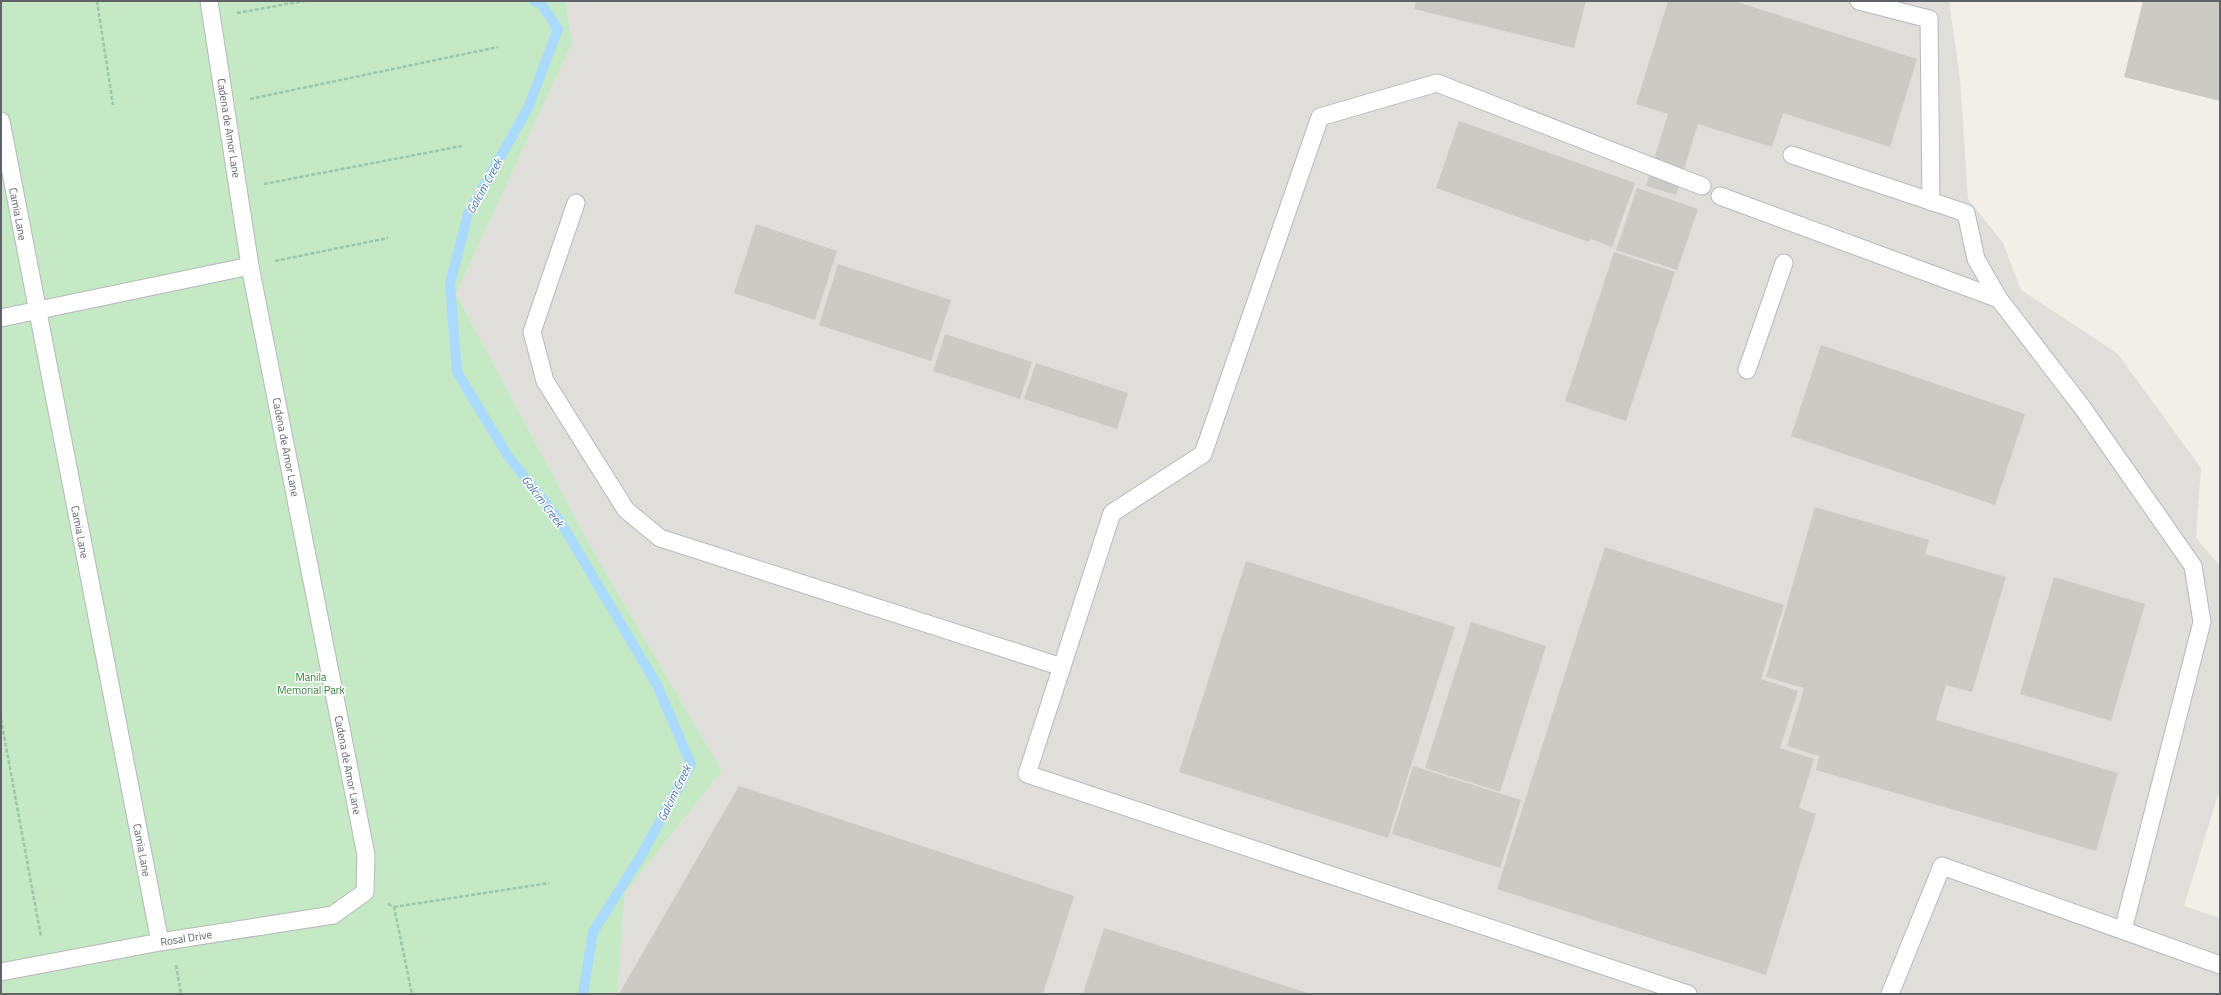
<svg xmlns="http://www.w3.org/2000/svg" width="2221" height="995" font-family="'Titillium Web',sans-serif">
<rect width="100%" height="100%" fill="#f1efe8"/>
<!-- industrial -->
<path fill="#e0deda" d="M566,1h1383l11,78 8,120 35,44 18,47 96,63 84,115 -5,70 24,28v222l-36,118 36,12v76h-1603l8,-101 97,-122 -127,-217 -139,-260 116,-251z"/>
<!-- green -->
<path fill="#c5e8c5" d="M1,1h565l6,42 -116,251 139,260 127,217 -97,122 -8,101h-616z"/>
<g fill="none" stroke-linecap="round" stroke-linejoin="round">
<!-- stream -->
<path stroke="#aadaff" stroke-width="10" d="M534,1l8,4 16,24 -30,79 -60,106 -18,70 7,88 51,84 52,65 97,164 34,79 -50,92 -48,76 -10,62"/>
</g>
<!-- building -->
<path fill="#cccac5" d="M1416,1h170l-12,47 -160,-39z
M1668,1h66l183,58 -27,88 -107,-34 -11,34 -74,-23 -22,71 -30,-9 22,-72 -32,-10z
M2143,1h77v100l-96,-24z
M1459,121l176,62 -23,64 -21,-8 -2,3 -153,-54z
M1637,188l61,21 -21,61 -61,-20z
M756,224l81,27 -22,69 -81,-27z
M1614,252l61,20 -49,149 -61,-20z
M838,264l113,36 -20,61 -112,-36z
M945,334l87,28 -12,37 -87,-28z
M1821,345l204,69 -30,91 -204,-69z
M1036,363l92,30 -11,36 -93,-30z
M1815,507l114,33 -4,14 81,23 -34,115 -26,-7 -10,35 182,53 -22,78 -280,-81 3,-14 -32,-10 17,-58 -38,-11z
M1605,547l179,58 -23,74 37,12 -18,57 34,11 -15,49 17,6 -50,161 -269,-86z
M1246,561l209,66 -67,211 -209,-66z
M2054,577l91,27 -34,117 -91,-27z
M1471,622l75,24 -46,146 -75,-24z
M1413,766l108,34 -21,68 -108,-34z
M739,786l335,110 -31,98h-424z
M1104,928l207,66h-228z"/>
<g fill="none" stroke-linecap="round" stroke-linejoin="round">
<defs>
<path id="service" d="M1859,1l70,18 2,183
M1,121l159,821
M1792,155l174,58 10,46 23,40 83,108 111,159 9,56 -79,308
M1720,196l279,103
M576,203l-44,129 13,49 81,129 34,28 402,129
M1,318l249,-52
M1747,370l37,-107
M1,972l159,-30 173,-27 32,-23 1,-37 -116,-589 -41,-265
M1688,994l-661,-220 85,-261 91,-59 117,-337 117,-34 265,103
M1890,994l52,-128 278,99"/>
</defs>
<!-- service casing -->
<use href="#service" stroke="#b5b8bc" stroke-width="19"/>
<!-- path -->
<path stroke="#9cc7a9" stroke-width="2.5" stroke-dasharray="4 2" stroke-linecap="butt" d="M97,1l16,104
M237,13l67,-12
M250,99l248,-52
M264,184l198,-38
M275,261l113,-23
M1,719l40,218
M388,904l6,3 18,87
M394,907l155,-24
M176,965l5,29"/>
<!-- service -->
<use href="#service" stroke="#fff" stroke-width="17"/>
</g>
<g text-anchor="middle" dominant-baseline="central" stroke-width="3" stroke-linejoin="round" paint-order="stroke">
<!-- street labels -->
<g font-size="11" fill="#5f6368" stroke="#fff">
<text transform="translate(229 128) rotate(81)">Cadena de Amor Lane</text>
<text transform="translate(18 214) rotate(79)">Camia Lane</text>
<text transform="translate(286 447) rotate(79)">Cadena de Amor Lane</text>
<text transform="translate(80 532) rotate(79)">Camia Lane</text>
<text transform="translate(348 765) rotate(79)">Cadena de Amor Lane</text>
<text transform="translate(142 850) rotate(79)">Camia Lane</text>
<text transform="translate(186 938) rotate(-9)">Rosal Drive</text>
</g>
<!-- park labels -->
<g font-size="11" fill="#348238" stroke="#fff">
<text x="311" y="677">Manila<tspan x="311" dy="13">Memorial Park</tspan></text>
</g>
<!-- water labels -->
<g font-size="12" font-style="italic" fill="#4174aa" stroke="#fff">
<text transform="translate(484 186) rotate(-61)">Galcim Creek</text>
<text transform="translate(543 501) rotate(53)">Galcim Creek</text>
<text transform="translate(674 793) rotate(-64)">Galcim Creek</text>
</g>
</g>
<!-- border -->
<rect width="2221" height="995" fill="none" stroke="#5f6368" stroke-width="4"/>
</svg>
